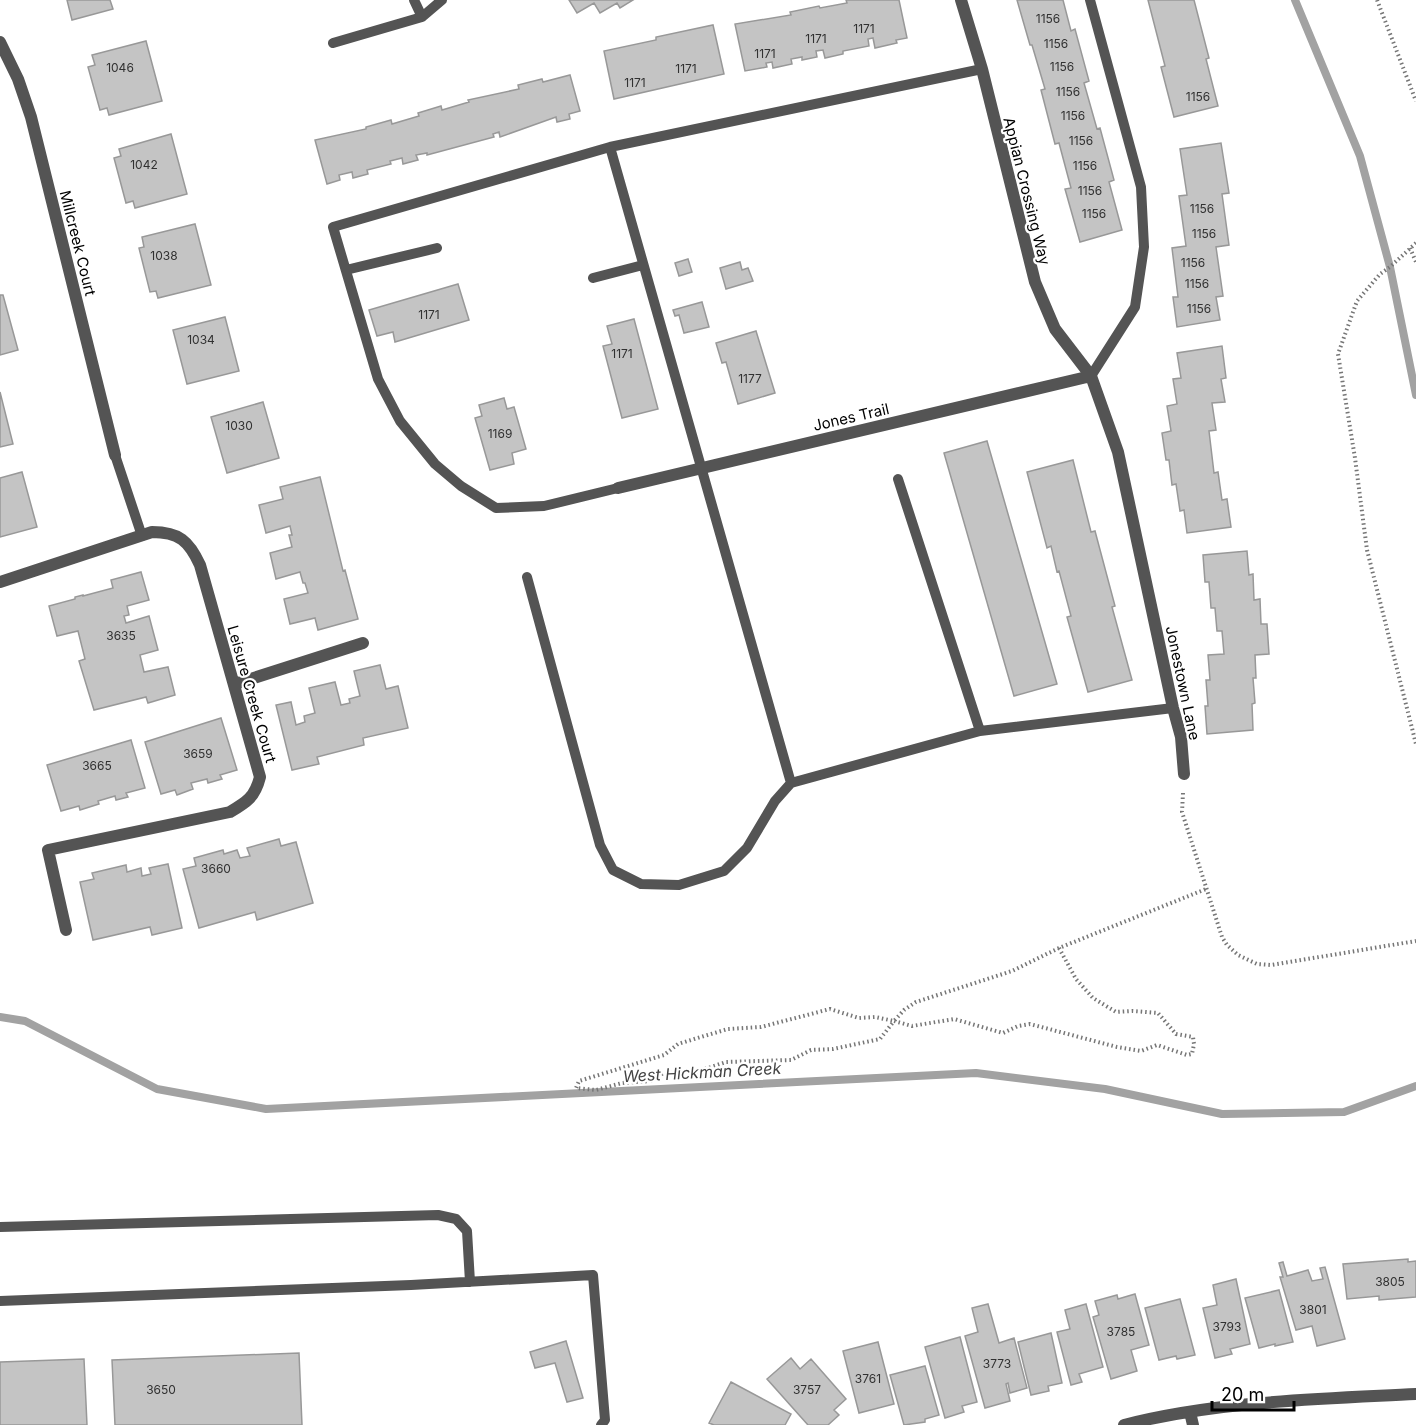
<svg xmlns="http://www.w3.org/2000/svg" width="1416" height="1425" font-family="Inter,sans-serif">
<rect width="100%" height="100%" fill="#fff"/>
<g fill="none" stroke-linecap="round" stroke-linejoin="round">
<!-- stream -->
<path stroke="#a2a2a2" stroke-width="8" d="M1295,0l65,156 30,111 26,128
M0,1017l25,4 132,68 109,20 710,-36 129,16 117,25 122,-2 72,-26"/>
</g>
<!-- building -->
<path fill="#c4c4c4" stroke="#989898" stroke-width="1.5" d="M67,0h43l3,9 -41,11z
M569,0h64l-13,8 -3,-5 -17,10 -6,-10 -17,10z
M846,0h53l8,38 -11,2 1,3 -22,5 -2,-10 -5,1 1,7 -26,5v3l-18,4 -2,-8 -7,1 1,6 -15,3v-3l-11,2 1,5 -19,4 -1,-6 -6,1 1,4 -22,4 -10,-47 56,-9 -1,-3 29,-6 1,2 27,-5z
M1017,0h46l8,31 4,-2 14,52 -5,2 13,46 3,-1 14,52 -5,2 13,48 -42,12 -15,-53 6,-1 -12,-45 -4,1 -14,-54 4,-1 -13,-44h-2z
M1148,0h46l15,58 -3,1 12,47 -44,11 -13,-50 4,-1z
M713,25l11,49 -110,25 -10,-48 52,-11v-3z
M146,41l16,60 -53,14 -2,-7 -7,2 -12,-43 7,-2 -3,-10z
M570,75l10,36 -11,3 1,5 -13,3 -1,-5 -56,20 -1,-5 -6,2 1,3 -67,18v-2l-11,2 2,5 -15,4 -1,-6 -12,3 1,3 -24,6 1,4 -15,4 -1,-6 -13,3 1,5 -13,4 -12,-44 51,-11v-2l25,-7 1,4 27,-8 -1,-3 23,-7 1,4 27,-8 -1,-2 51,-11 -1,-4 24,-6 1,3z
M171,134l16,60 -52,14 -2,-7 -7,2 -12,-45 7,-2 -2,-7z
M1221,143l8,50 -7,1 7,51 -13,2 7,49 -7,1 4,23 -43,7 -4,-30h5l-6,-49 14,-2 -7,-50 8,-1 -7,-46z
M195,224l16,61 -53,13 -2,-7 -6,1 -11,-44 5,-1 -2,-10z
M688,259l4,13 -13,4 -4,-13z
M740,262l2,8 6,-2 5,13 -27,8 -6,-21z
M458,284l11,36 -74,22 -2,-10 -16,4 -8,-26z
M0,295h3l15,55 -18,5z
M702,302l7,25 -25,6 -5,-18 -4,1 -2,-6z
M225,317l14,54 -52,13 -14,-54z
M634,319l24,90 -36,9 -19,-72 9,-2 -5,-18z
M756,331l19,62 -37,11 -12,-42 -4,1 -6,-20z
M1222,346l4,32 -5,1 4,23 -13,1 4,27 -7,1 5,42 4,-1 4,28 5,-1 4,28 -44,6 -3,-23 -4,1 -4,-27 -4,1 -3,-25h-3l-4,-27 9,-2 -4,-25 10,-2 -4,-25 8,-1 -4,-25z
M0,392l13,52 -13,3z
M504,398l3,11 7,-2 12,42 -14,4 2,11 -24,6 -15,-52 7,-2 -3,-11z
M263,402l16,56 -52,15 -16,-56z
M987,441l70,243 -43,12 -70,-243z
M1073,460l18,72 4,-1 20,75 -3,1 20,73 -44,12 -21,-75 4,-1 -12,-45 -2,1 -6,-26 -4,2 -20,-76z
M22,472l15,55 -37,10v-59z
M320,477l23,94 2,-1 13,49 -40,11 -3,-12 -25,6 -6,-25 24,-6 -3,-10h-2l-3,-11 -24,7 -6,-26 22,-6 -3,-12h3l-2,-9 -24,7 -7,-28 24,-6 -3,-12z
M1247,551l2,24 4,-1 1,26 6,-1 1,25h6l2,30 -14,1 1,23h-3l2,25 -3,1 1,26 -46,4 -2,-28h3l-2,-26h4l-2,-25 16,-1 -2,-23h-5l-2,-23h-4l-2,-26h-4l-2,-27z
M141,572l8,28 -22,6 2,9 -5,1 2,7 23,-7 9,34 -18,5 4,17 24,-5 7,28 -27,8 -2,-6 -52,13 -15,-49 6,-2 -7,-28 -21,5 -8,-30 26,-7v-2l8,-2v1l30,-8 -2,-8z
M380,665l6,24 12,-3 10,42 -45,10 1,7 -47,12 2,7 -27,6 -16,-65 15,-3 5,23 9,-3 -1,-6 11,-3 -6,-25 26,-6 6,23 9,-2 -1,-4 11,-3 -6,-25z
M221,718l16,52 -17,5 2,4 -14,4 -1,-4 -16,4 2,6 -16,6 -2,-5 -14,4 -16,-52z
M131,740l14,48 -19,5 2,4 -12,3 -1,-4 -17,5 1,3 -19,6 -1,-4 -18,5 -14,-46z
M279,839l2,7 15,-4 17,61 -56,17 -2,-8 -56,16 -16,-59 13,-3 -2,-8 29,-8 1,4 13,-4 3,8 10,-2 -3,-8z
M168,864l14,64 -30,7 -2,-8 -57,13 -13,-58 14,-3 -2,-6 34,-8 1,7 14,-4 1,8 9,-2 -2,-6z
M1408,1259v3l8,-1v36l-37,3v-4l-32,3 -4,-35z
M1283,1262l4,14 21,-6 4,11 11,-2 -3,-11 5,-1 20,72 -28,7 -5,-20 -16,4 -16,-53h3l-4,-14z
M1236,1279l14,65 -20,5 2,5 -17,4 -12,-50 14,-3 -4,-20z
M1279,1290l14,52 -18,4v-2l-16,4 -14,-50z
M1135,1294l14,51 -18,5 6,21 -26,8 -18,-62 6,-2 -4,-14 22,-6 1,4z
M1180,1299l15,56 -18,4 -1,-3 -17,4 -14,-52z
M988,1304l11,39 15,-5 13,50 -17,5 -2,-10 -2,1 4,17 -25,7 -20,-72 13,-4 -6,-24z
M1086,1304l17,63 -24,7 3,8 -11,3 -14,-53 13,-3 -5,-19z
M1051,1333l11,50 -14,3 1,5 -18,4 -13,-53z
M960,1337l17,65 -15,4 2,6 -19,6 -20,-71z
M566,1341l17,57 -16,4 -12,-39 -20,5 -5,-16z
M878,1342l16,62 -35,9 -16,-62z
M299,1353l3,72h-187l-3,-65z
M791,1358l9,11 11,-10 35,40 -12,11 5,5 -11,10h-20l-41,-46z
M84,1359l3,66h-87v-63z
M925,1366l14,49 -14,4v3l-21,3 -14,-50z
M731,1382l60,32 -6,11h-71l-5,-2z"/>
<g fill="none" stroke-linecap="round" stroke-linejoin="round">
<!-- path -->
<path stroke="#767676" stroke-width="4" stroke-dasharray="1.5 3" stroke-linecap="butt" d="M1377,0l39,101
M1416,243l-26,24 -10,7 -23,27 -19,53 17,104 12,92 49,194
M1410,248l6,14
M1183,793l-1,19 40,125 5,8 11,10 19,9 14,1 145,-24
M1059,948l17,31 17,19 23,14 17,-1 25,2 18,21 17,3 1,7 -2,10 -5,1 -30,-10 -16,6 -24,-4 -87,-23 -12,2 -15,7 -49,-14 -42,7 -18,-5 -14,18 -47,10 -22,1 -20,10 -65,2 -30,10h-31l-14,9 -29,2 -26,7 -20,-2 3,-7 85,-26 14,-11 26,-8 24,-7 33,-2 69,-18 29,9 16,-1 19,4 10,-11 12,-8 96,-31 47,-23 147,-59"/>
<!-- service -->
<path stroke="#545454" stroke-width="10" d="M414,0l8,17
M1090,0l51,187 3,60 -9,60 -44,69
M333,43l89,-26 20,-17
M610,147l181,636
M346,270l91,-22
M593,278l50,-13
M115,455l27,81
M898,479l82,252
M618,488l-74,18 -48,2 -35,-22 -26,-22 -35,-43 -22,-42 -45,-152 277,-80 372,-78
M527,577l73,268 13,25 28,14 38,1 45,-14 23,-23 28,-47 16,-18 189,-52 193,-23
M0,1227l438,-12 18,4 11,12 3,51
M0,1301l411,-16 182,-10 12,145 -4,5"/>
<!-- minor -->
<path stroke="#545454" stroke-width="12" d="M961,0l21,69 53,213 20,47 36,47 27,76 55,256 8,29 3,37
M0,42l18,37 13,38 84,338
M618,488l473,-112
M0,582l152,-50c27,0 37,9 48,33l60,212c-5,20 -13,25 -30,35l-182,38 18,80
M235,684l128,-41
M1190,1412l3,13
M1124,1425c94,-24 195,-26 292,-31"/>
</g>
<g text-anchor="middle" dominant-baseline="central" stroke-width="4.5" stroke-linejoin="round" paint-order="stroke">
<!-- number labels -->
<g font-size="12" fill="#313131">
<text x="1048" y="18">1156</text>
<text x="864" y="28">1171</text>
<text x="816" y="38">1171</text>
<text x="1056" y="43">1156</text>
<text x="765" y="53">1171</text>
<text x="1062" y="66">1156</text>
<text x="120" y="67">1046</text>
<text x="686" y="68">1171</text>
<text x="635" y="82">1171</text>
<text x="1068" y="91">1156</text>
<text x="1198" y="96">1156</text>
<text x="1073" y="115">1156</text>
<text x="1081" y="140">1156</text>
<text x="144" y="164">1042</text>
<text x="1085" y="165">1156</text>
<text x="1090" y="190">1156</text>
<text x="1202" y="208">1156</text>
<text x="1094" y="213">1156</text>
<text x="1204" y="233">1156</text>
<text x="164" y="255">1038</text>
<text x="1193" y="262">1156</text>
<text x="1197" y="283">1156</text>
<text x="1199" y="308">1156</text>
<text x="429" y="314">1171</text>
<text x="201" y="339">1034</text>
<text x="622" y="353">1171</text>
<text x="750" y="378">1177</text>
<text x="239" y="425">1030</text>
<text x="500" y="433">1169</text>
<text x="121" y="635">3635</text>
<text x="198" y="753">3659</text>
<text x="97" y="765">3665</text>
<text x="216" y="868">3660</text>
<text x="1390" y="1281">3805</text>
<text x="1313" y="1309">3801</text>
<text x="1227" y="1326">3793</text>
<text x="1121" y="1331">3785</text>
<text x="997" y="1363">3773</text>
<text x="868" y="1378">3761</text>
<text x="161" y="1389">3650</text>
<text x="807" y="1389">3757</text>
</g>
<!-- street labels -->
<g font-size="15" fill="#000" stroke="#fff">
<text transform="translate(1027 191) rotate(76)">Appian Crossing Way</text>
<text transform="translate(78 243) rotate(76)">Millcreek Court</text>
<text transform="translate(851 417) rotate(-13)">Jones Trail</text>
<text transform="translate(1183 683) rotate(78)">Jonestown Lane</text>
<text transform="translate(252 694) rotate(74)">Leisure Creek Court</text>
</g>
<!-- water labels -->
<g font-size="16" font-style="italic" fill="#434343" stroke="#fff">
<text transform="translate(702 1072) rotate(-3)">West Hickman Creek</text>
</g>
</g>
<!-- scale -->
<path d="M1212 1401v9h82v-9" fill="none" stroke="#000000" stroke-width="3"/>
<text x="1221" y="1401" font-size="18" fill="#000000" stroke="#ffffff" stroke-width="4.5" paint-order="stroke">20 m</text>
</svg>
